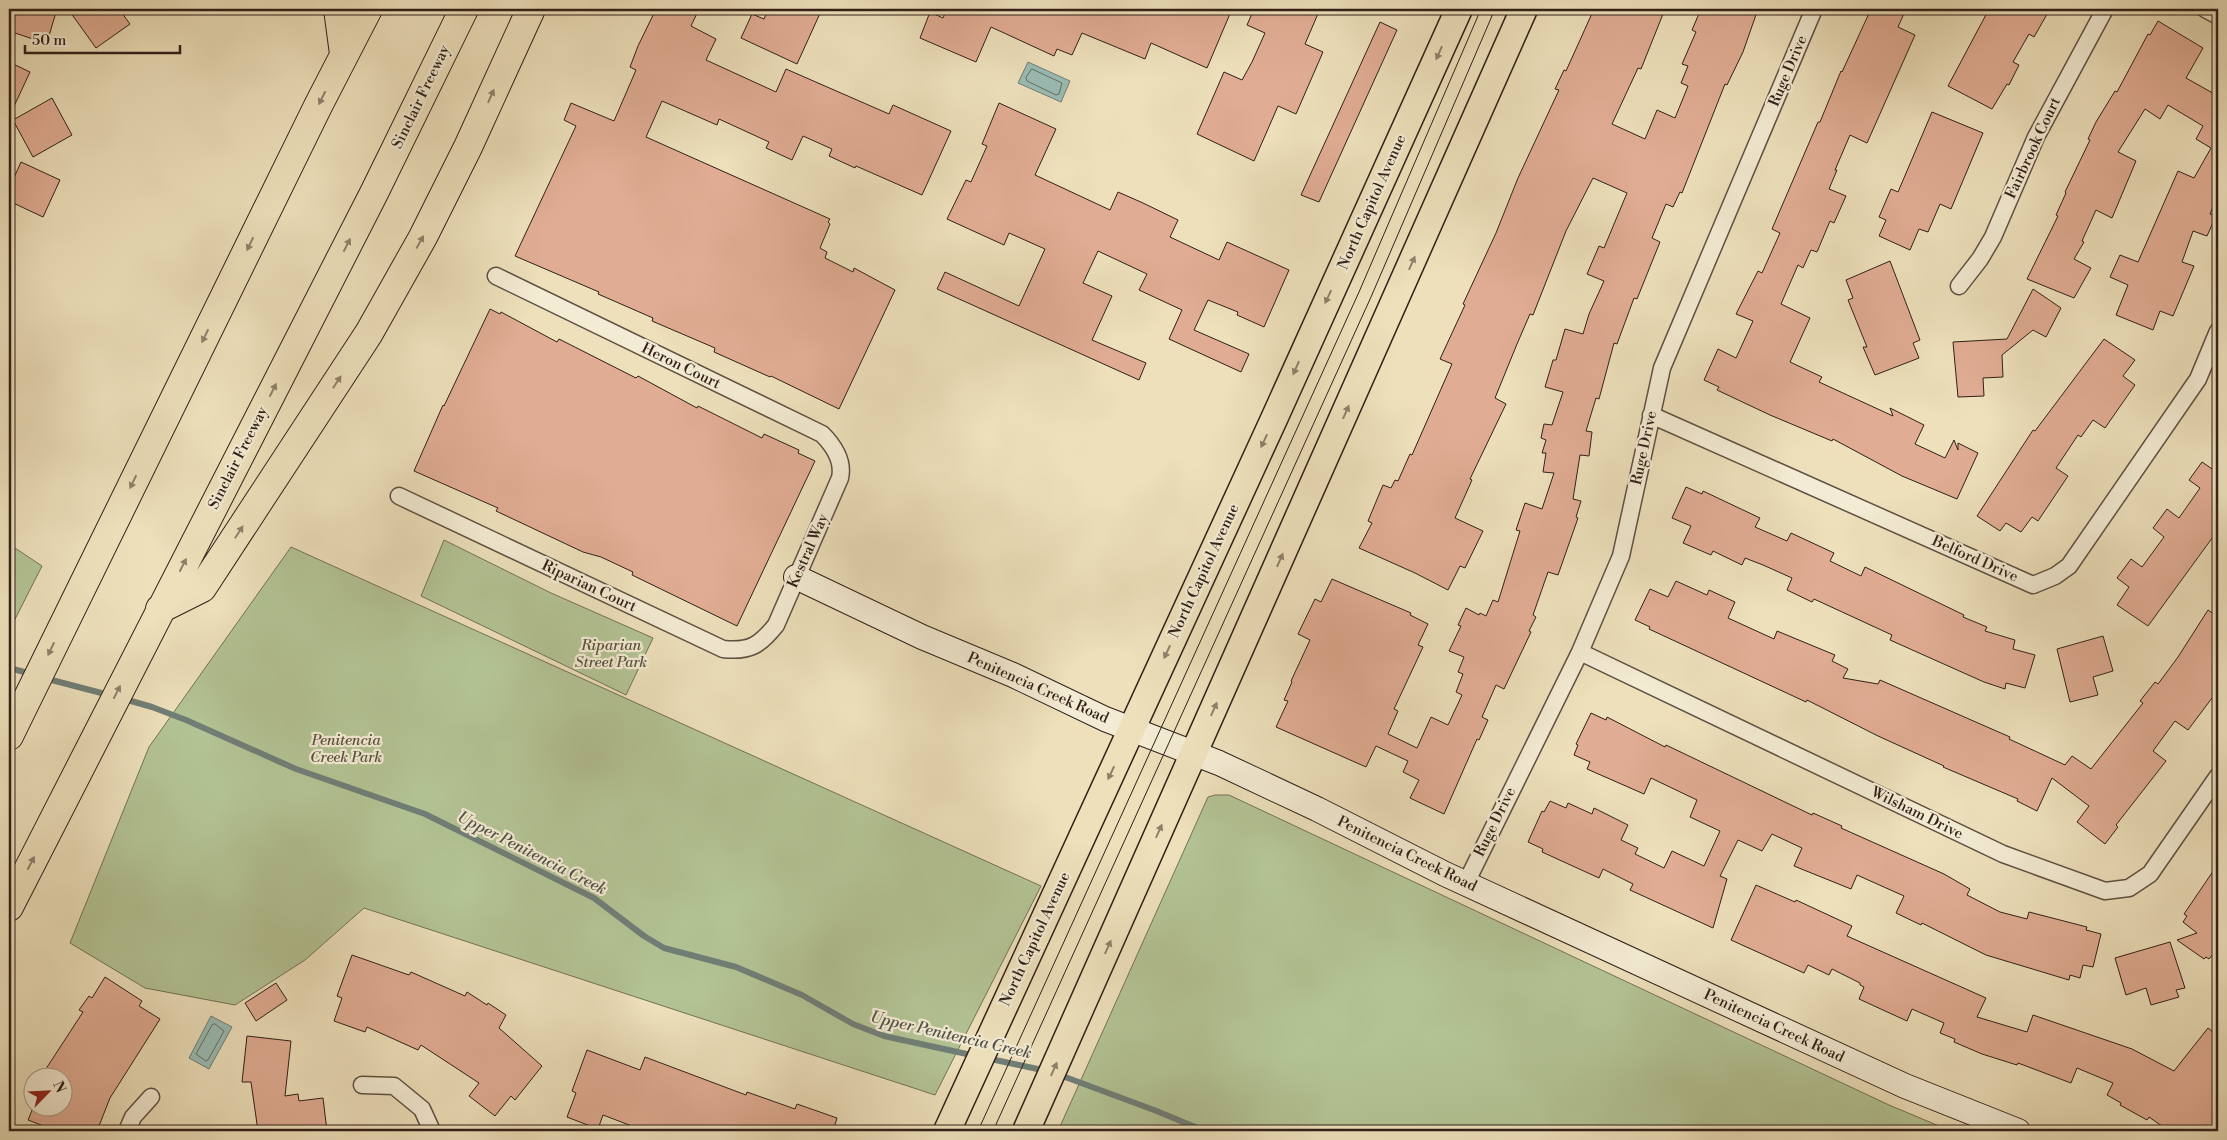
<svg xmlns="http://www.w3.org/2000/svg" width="2227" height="1140" font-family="'Libre Bodoni',serif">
<rect width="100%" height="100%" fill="#ede0bb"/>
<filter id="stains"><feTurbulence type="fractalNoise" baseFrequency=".004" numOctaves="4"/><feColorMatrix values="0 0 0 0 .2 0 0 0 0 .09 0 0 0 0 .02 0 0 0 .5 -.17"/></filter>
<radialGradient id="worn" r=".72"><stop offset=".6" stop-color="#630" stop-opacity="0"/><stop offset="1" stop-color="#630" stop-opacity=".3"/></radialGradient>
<!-- green -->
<path fill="#b3c394" stroke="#727256" d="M444,540l107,53 102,45 -27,57 -205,-99z
M9,544l33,22 -33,65z
M291,547l750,339 -106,209 -571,-187 -59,52 -70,45 -90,-17 -75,-45 79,-196z
M1215,795h14l660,310 62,26h-893l150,-334z"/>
<!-- water -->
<path fill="#9abcb4" stroke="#707e76" d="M1028,62l42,19 -9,21 -43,-19z
M211,1016l21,11 -23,42 -20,-11z"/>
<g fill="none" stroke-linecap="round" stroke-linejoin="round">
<!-- shore -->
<path stroke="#666e66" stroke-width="1" d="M1032,69l30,14 -3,11 -3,1 -29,-14 -1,-3z
M215,1024l9,7 -16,29 -2,1 -10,-7 16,-29z"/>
<!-- stream -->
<path stroke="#707e76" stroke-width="6" d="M9,668l23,6
M44,678l65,17
M124,699l28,8 34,13 110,49 129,45 169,84 50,38 20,12 72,19 66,28 51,29 31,12 92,20
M986,1058l61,13
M1057,1074l97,36 51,21"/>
</g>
<!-- building -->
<path fill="#e0ac93" stroke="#312019" d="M13,9h44l-9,30 -14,-5 -1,5 -24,-8z
M68,9h51l11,15 -34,24z
M656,9h43l-8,17 25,13 -10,21 70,32 10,-23 103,45 4,-9 58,26 -29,64 -66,-29 -1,2 -26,-12 3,-7 -29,-13 -11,24 -26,-12 3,-6 -50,-23 -2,6 -55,-24 -16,36 184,82 -2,3 2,2 -10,24 7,4 -2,6 28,14 1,-4 41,22 -56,119 -68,-33 -1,1 -56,-25 1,-4 -63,-27 1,-3 -55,-24 1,-2 -84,-36 61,-130 -12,-6 7,-17 43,18 22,-51 -6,-3 8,-21z
M768,9h54l-25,55 -56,-26 11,-24 12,5z
M947,9h285l-25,59 -56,-25 -6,16 -63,-26 -10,22 -15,-6 -3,7 -63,-29 -15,35 -56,-24 10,-26 13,6z
M1254,9h66l-15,35 18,8 -27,62 -18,-8 -24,55 -57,-27 27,-62 18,8 10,-18 13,-29 -18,-8z
M1594,9h71l-24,60 -3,-1 -26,56 33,15 12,-29 18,8 13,-32 -7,-3 7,-17 -6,-2 14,-32 -4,-2 9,-21h57l-15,43 -16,33 -2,-1 -43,109 -2,-1 -7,15 -7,-3 -14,34 8,4 -23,57 -3,-1 -17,46 -3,-1 -15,56 -3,-1 -10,33 6,1 -3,24 -9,-1 -7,44 8,2 -5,16 2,1 -20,57 -10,-3 -15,43 3,2 -7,14 2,1 -27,57 -8,-4 -14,32 6,3 -9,20 -2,-1 -33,75 -34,-16 9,-18 -16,-8 5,-11 -32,-15 -10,21 -90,-40 12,-26 -4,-1 8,-18 -1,-1 19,-41 -12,-6 17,-35 6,3 11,-23 79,34 -1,2 18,9 -10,21 5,2 -29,62 4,2 -10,23 29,14 14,-31 17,8 14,-30 -6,-3 7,-18 -5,-2 6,-15 -15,-6 12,-25 -3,-1 8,-17 13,7 1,-2 6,3 7,-16 5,2 22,-71 -4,-1 9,-27 17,6 12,-36 -11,-1 3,-19h-4l4,-13 -5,-2 3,-14 8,1 11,-33 -18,-5 8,-27h3l9,-31 18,5 6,-20 15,-33 -17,-7 12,-28 5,2 23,-55 -34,-15 -27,53 -33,84 -3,-1 -13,30 -22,54 11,6 -36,75 2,1 -17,38 28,13 -18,37 -5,-2 -12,24 -33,-17 -56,-25 13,-25 -4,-2 15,-36 8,3 4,-8 3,1 12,-27 2,1 40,-91 -12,-5 25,-54 -2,-1 33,-71 22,-55 41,-88 -4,-1 9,-19 2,1z
M1871,9h35l-8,18 17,8 -48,108 -17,-8 -15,35h2l-8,19 17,7 -12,27 -4,-2 -13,31 -6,-2 -8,18 -5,-3 -17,39 29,14 -20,44 32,15 -3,5 74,34 -3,-8 34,17 -9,19 30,14 9,-18 4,10v-7l20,10 -21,46 -55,-23 -69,-37 -1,2 -62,-26 -53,-25 2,-3 -15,-7 14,-31 18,9 17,-37 -17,-7 22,-43 4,2 18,-40 -8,-4 46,-107h2l21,-51 1,1z
M1989,9h61l-16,28 -5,-3 -16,28 6,3 -10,20 -2,-1 -15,25 -44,-23z
M2158,21l45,27 -17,30 32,18v99l-8,19 6,2 -9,20 -14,-5 -11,31 12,4 -21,50 -13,-5 -7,19 -37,-15 12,-30 -18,-8 10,-22 18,7 40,-91 16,7 17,-30 -15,-9 7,-13 -35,-21 -8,14 -15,-10 -27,43 18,9 -24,57 -16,-8 -14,31 2,1 -10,17 17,9 -17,30 -47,-19 31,-63 -2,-1 10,-22 -1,-1 25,-52 -2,-1 8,-17 19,-31 2,1 31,-58 2,1z
M1380,22l17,8 -78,172 -18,-7z
M9,62l21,10 -21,45z
M52,98l20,37 -39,22 -20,-37z
M999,103l57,26 -21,46 75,35 8,-18 25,11 35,17 -8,17 49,23 8,-18 62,28 -25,57 -27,-12 1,-3 -30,-12 -14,30 55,24 -8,18 -72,-33 13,-29 -43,-20 8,-16 -49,-23 -15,32 29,13 -20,44 54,23 -7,17 -202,-91 8,-17 74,34 26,-57 -36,-16 -5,12 -57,-26 19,-39 5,2 16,-36 -5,-2z
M1932,112l51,21 -32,76 -11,-5 -12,28 -9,-3 -9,21 -31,-14 7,-16 -7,-3 12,-28 7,3z
M21,162l39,18 -17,37 -34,-16v-24l4,3z
M1890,261l30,79 -7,3 6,15 -44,17 -12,-28h4l-19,-47 5,-2 -7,-18z
M2033,289l28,19 -15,29 -13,-7 -31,25 1,22 -20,1 1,18 -26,1 -5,-55 54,-3z
M490,309l10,5 1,-2 56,30 2,-3 77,39 2,-2 59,32 1,-2 64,32 2,-4 35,16 -1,3 17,8 -78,165 -105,-51 1,-3 -32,-15 -18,-5 -87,-41 2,-3 -84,-37 29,-66 1,1z
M2104,339l31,21 -12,16 12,9 -30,43 -12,-8 -12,17 -3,-2 -22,33 12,8 -30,45 -6,-4 -11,15 -15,-9 -6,8 -23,-15 56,-86 2,1z
M2202,462l16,11v57l-70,96 -31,-21 12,-18 -12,-9 14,-19 11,8 22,-30 -11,-9 14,-19 12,9 21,-30 -11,-8z
M1686,487l16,7 1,-3 57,27 -5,9 32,14 4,-8 43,20 -4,8 31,15 4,-9 99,48 -1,2 24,10 -2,4 30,9 -2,9 22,6 -10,33 -19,-5 -1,6 -21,-7 -94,-42 2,-5 -78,-36 -2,3 -25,-12 5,-12 -29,-13 -18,-7 -3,7 -29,-14 -2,4 -28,-12 8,-17 -19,-8z
M1676,581l31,14 2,-5 26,12 -7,16 46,21 3,-8 58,24 -3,6 16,8 -5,9 35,6 2,-4 130,57 -1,2 56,26 7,-9 19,13 52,-66 -3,-2 15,-19 3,2 20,-27 30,-47 10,7v73l-30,40 -13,-9 -22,30 13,10 -50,64 2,2 -13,17 -28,-22 12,-16 -37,-28 -15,33 -20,-10 1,-2 -75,-32 1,-1 -66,-30 -71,-36 -1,2 -157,-73 1,-2 -15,-7 15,-31 18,8z
M2103,636l10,35 -20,6 5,18 -28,7 -13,-53z
M1591,713l15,7 1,-3 58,30 1,-2 146,70 1,-2 29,13 -1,2 103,46 26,15 -3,6 33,17 27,7 2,-7 58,15 -1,3 15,4 -8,33 -10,-2 -3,13 -10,-3 -1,5 -83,-25 -64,-32 -1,2 -25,-12 8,-17 -47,-21 -6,14 -57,-23 8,-18 -30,-14 -10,17 -24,-11 -18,36 7,3 -14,49 -83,-38 3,-6 -30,-15 -4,9 -57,-26 1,-3 -15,-7 14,-31 2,1 6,-11 16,7 2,-5 24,11 2,-6 34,17 -7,15 17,8 -3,6 29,14 8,-17 32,15 16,-35 -30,-14 7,-17 -46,-22 -7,16 -57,-25 3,-7 -16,-7 4,-10 -2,-1z
M2218,864v86l-1,-1 -8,10 -3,-2 -2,2 -27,-19 20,-7 -14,-11 4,-6 -3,-2z
M1756,885l39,17 1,-2 56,26 -5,10 139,62 -9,19 50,15 6,-17 99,34 42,22 34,-43 10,8v85l-7,10h-42l-20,-14 -2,3 -27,-15 1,-2 -14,-8 6,-12 -36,-15 -6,15 -53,-20 -1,2 -35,-11 -28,-12 1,-3 -15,-6 4,-10 -32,-14 -5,12 -48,-22 5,-12 -4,-2v-2l-28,-14 -3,6 -21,-10 -4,8 -73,-33z
M2170,942l15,46 -9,2 3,7 -28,8 -5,-17 -20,7 -11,-37z
M352,955l57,20 2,-3 54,24 2,-4 20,13 1,-2 18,12 -7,13 43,38 -27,34 -4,-4 -16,20 -26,-20 10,-13 -58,-38 -3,5 -51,-23 -2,5 -31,-11 8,-23 -5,-2z
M105,977l37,24 -3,5 21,13 -50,79 -13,33h-40l-29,-11 5,-12h29v-30h-22l43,-66 -4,-2 10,-14 3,2z
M276,983l11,17 -31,21 -11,-18z
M247,1036l44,5 -6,55 13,-2 1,7 24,-3 4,33h-69l-7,-49h-9z
M587,1050l53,20 5,-13 101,38 1,-3 48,17 2,-5 40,14 -4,13h-188l-42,-16 -5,14 -31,-12 9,-24 -4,-2z"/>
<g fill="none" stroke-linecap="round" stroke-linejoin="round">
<defs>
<path id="street" d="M2205,9l13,7
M1959,286l21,-27 13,-22 43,-100 69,-128
M1651,415l382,170 22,-9 14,-10 129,-187 20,-48
M399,496l324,153c27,3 37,-4 53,-24l64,-147c4,-18 -7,-33 -18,-44l-326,-158
M1580,652l423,202 102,37 24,-3 21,-14 68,-98
M1466,883l114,-231 41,-96 41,-188 152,-359
M362,1085l32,1 28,23 10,22
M127,1131l6,-14 18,-20"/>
<path id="secondary" d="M796,577l126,60 91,38 92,44 114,44 98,46 128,65 460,212 113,45"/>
<path id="primary" d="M947,1131l327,-712 185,-410
M1026,1131l498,-1122"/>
<path id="highway" d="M338,9l6,45
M160,609l42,-21 167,-255 54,-96 45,-90 63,-138
M9,736l309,-630 50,-97
M9,907l365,-714 90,-184"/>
</defs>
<!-- street casing -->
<use href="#street" stroke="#605042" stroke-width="19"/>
<!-- secondary casing -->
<use href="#secondary" stroke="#312019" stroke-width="26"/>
<!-- primary casing -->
<use href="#primary" stroke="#312019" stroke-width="29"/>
<!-- highway casing -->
<use href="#highway" stroke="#312019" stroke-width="30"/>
<!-- street -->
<use href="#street" stroke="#f3ebd3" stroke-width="16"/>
<!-- secondary -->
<use href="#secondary" stroke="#f3ebd3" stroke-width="24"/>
<!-- primary -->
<use href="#primary" stroke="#ede0bb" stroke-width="26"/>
<!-- highway -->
<use href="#highway" stroke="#ede0bb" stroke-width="28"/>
<!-- tram -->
<path stroke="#312019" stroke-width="1" d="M978,1131l381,-839 122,-283
M993,1131l378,-834 124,-288"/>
</g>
<!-- one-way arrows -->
<defs><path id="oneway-solid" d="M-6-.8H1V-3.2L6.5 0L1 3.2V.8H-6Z" transform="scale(1.25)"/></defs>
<g fill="#8f806a">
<use href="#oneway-solid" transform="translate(1439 53) rotate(114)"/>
<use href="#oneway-solid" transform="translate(491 96) rotate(-66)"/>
<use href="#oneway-solid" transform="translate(322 98) rotate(117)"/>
<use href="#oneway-solid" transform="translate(420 242) rotate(-61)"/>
<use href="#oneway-solid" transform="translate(250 244) rotate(116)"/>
<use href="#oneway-solid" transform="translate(347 245) rotate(-63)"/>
<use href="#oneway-solid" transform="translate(1412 263) rotate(-66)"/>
<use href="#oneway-solid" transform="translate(1328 297) rotate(115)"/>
<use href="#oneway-solid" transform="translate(205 336) rotate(116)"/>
<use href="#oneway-solid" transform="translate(1296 368) rotate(114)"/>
<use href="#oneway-solid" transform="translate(337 382) rotate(-57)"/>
<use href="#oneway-solid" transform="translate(273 390) rotate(-63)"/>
<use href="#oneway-solid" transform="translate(1346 412) rotate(-66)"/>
<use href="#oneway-solid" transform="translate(1264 441) rotate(115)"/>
<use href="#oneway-solid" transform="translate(133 482) rotate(116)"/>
<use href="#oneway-solid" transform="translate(239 532) rotate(-57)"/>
<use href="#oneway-solid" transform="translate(1280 560) rotate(-66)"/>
<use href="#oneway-solid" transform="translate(183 565) rotate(-63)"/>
<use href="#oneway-solid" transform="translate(51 649) rotate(115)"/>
<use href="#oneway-solid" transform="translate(1167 652) rotate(115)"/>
<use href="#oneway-solid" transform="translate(117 692) rotate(-63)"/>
<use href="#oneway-solid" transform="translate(1214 709) rotate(-66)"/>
<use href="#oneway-solid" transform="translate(1111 773) rotate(115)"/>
<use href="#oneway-solid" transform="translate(1159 831) rotate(-66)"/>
<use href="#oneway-solid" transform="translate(31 863) rotate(-63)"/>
<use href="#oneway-solid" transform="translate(1108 947) rotate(-66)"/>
<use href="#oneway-solid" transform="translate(1054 1069) rotate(-66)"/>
</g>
<g text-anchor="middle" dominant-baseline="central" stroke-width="4.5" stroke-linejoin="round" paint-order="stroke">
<!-- street labels -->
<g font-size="15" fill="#312019" stroke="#f3ebd3">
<text transform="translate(1788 71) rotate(-67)">Ruge Drive</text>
<text transform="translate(421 97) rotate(-64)">Sinclair Freeway</text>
<text transform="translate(2033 148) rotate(-65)">Fairbrook Court</text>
<text transform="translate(1372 202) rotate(-66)">North Capitol Avenue</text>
<text transform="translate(681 366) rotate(26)">Heron Court</text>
<text transform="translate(1644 448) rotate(-78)">Ruge Drive</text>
<text transform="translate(238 458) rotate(-63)">Sinclair Freeway</text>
<text transform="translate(808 551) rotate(-66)">Kestral Way</text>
<text transform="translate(1975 559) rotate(24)">Belford Drive</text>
<text transform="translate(1204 571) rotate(-65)">North Capitol Avenue</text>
<text transform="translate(589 586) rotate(25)">Riparian Court</text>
<text transform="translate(1038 688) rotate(24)">Penitencia Creek Road</text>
<text transform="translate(1917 813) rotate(26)">Wilsham Drive</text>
<text transform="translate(1495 822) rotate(-64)">Ruge Drive</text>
<text transform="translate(1407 854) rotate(26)">Penitencia Creek Road</text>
<text transform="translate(1035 939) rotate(-65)">North Capitol Avenue</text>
<text transform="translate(1774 1026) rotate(25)">Penitencia Creek Road</text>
</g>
<!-- park labels -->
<g font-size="15" font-style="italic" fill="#58513e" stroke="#f3ebd3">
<text x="611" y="645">Riparian<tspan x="611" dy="17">Street Park</tspan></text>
<text x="346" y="740">Penitencia<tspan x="346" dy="17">Creek Park</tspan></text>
</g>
<!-- water labels -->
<g font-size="16" font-style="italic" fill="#504f48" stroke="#f3ebd3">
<text transform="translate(532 853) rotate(27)">Upper Penitencia Creek</text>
<text transform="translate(951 1035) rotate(13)">Upper Penitencia Creek</text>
</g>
</g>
<!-- margin -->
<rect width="2227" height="1140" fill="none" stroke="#ede0bb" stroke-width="30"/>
<rect x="10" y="10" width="2207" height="1120" fill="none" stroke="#312019" stroke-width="2.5"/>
<rect x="15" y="15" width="2197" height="1110" fill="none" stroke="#312019"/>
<!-- north arrow -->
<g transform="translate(48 1092) rotate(66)"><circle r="24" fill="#f3ebd3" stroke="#a59a89"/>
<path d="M0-4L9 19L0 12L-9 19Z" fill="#8f2418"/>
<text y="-8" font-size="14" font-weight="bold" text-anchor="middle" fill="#312019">N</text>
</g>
<!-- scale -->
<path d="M25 45v8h155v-8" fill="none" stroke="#312019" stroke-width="2.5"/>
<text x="32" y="45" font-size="15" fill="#312019" stroke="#f3ebd3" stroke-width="4" paint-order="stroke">50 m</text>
<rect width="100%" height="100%" filter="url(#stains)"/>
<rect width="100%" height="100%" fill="url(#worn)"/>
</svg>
